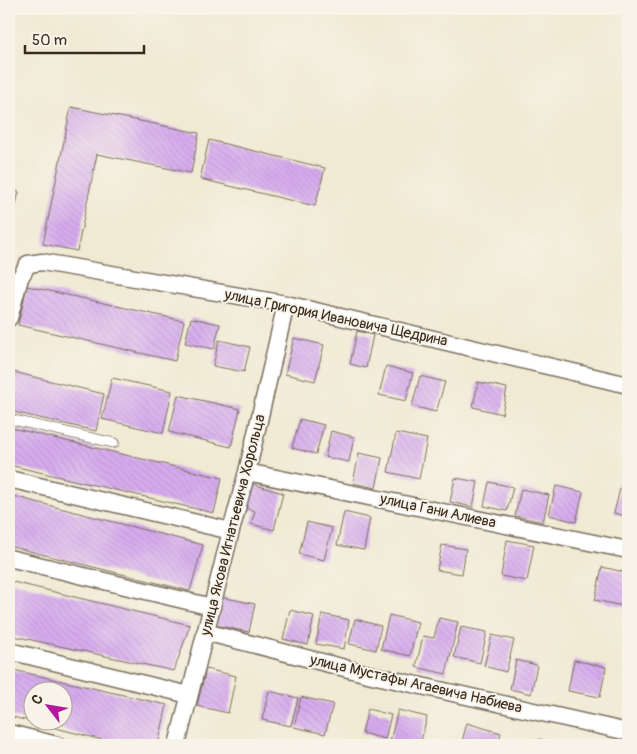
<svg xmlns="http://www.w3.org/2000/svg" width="637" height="754" font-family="Pangolin,sans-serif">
<defs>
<pattern id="building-back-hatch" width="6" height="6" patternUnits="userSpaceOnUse" patternTransform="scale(1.25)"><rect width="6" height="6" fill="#d7acef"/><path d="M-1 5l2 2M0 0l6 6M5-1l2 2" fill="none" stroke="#b994cc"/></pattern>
</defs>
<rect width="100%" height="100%" fill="#f7f3e8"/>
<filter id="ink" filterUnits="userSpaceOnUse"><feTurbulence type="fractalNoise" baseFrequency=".02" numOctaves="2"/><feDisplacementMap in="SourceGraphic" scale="10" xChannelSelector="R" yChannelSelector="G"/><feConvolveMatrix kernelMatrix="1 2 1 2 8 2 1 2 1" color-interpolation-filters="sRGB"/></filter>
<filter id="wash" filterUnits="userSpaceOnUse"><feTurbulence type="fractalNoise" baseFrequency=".0096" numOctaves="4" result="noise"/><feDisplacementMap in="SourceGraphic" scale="20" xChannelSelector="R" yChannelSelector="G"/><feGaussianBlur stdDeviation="1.12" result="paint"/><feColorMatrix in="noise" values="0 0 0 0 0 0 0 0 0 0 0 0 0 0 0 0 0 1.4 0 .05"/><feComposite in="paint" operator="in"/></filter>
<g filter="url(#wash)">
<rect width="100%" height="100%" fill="#f0ead3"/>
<g id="blocks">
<!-- building -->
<path fill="url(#building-back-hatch)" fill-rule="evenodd" d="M71,107l128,26 -8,40 -94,-19 -20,97 -34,-7z
M209,140l116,28 -10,38 -115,-27z
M9,190l10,2 -10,41z
M27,286l157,35 -9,40 -157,-36z
M191,318l29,6 -6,25 -29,-6z
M357,331l16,4 -7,33 -16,-4z
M294,338l30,7 -9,36 -30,-7z
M219,340l31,7 -6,25 -31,-6z
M386,366l27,7 -7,28 -27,-6z
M9,371l95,23 -8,37 -87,-20z
M420,376l25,6 -9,30 -24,-6z
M112,378l60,13 -9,42 -61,-14z
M478,382l29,6 -5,26 -29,-7z
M178,395l62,14 -9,38 -62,-15z
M300,419l24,6 -8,29 -24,-6z
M12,428l210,50 -8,35 -205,-48v-24z
M331,431l23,6 -5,25 -24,-5z
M396,433l31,6 -8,40 -31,-7z
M359,453l23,5 -6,30 -23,-5z
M455,478l23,4 -5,25 -23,-5z
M489,482l24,5 -6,24 -23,-5z
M252,484l31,9 -9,37 -23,-6 4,-13 -10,-3z
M621,485l7,2v30l-14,-4z
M556,486l27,6 -7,30 -27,-7z
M521,489l28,6 -6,27 -28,-6z
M9,495l194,50 -13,46 -181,-45z
M344,512l26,6 -6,32 -27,-5z
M307,522l25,6 -8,32 -25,-6z
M507,540l27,5 -7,36 -26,-5z
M442,545l24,4 -4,25 -25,-4z
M602,567l26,6v28l-1,6 -32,-7z
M9,581l181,44 -16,46 -165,-36z
M221,597l34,7 -6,28 -34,-7z
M290,610l24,6 -6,29 -25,-6z
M322,614l27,6 -5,29 -28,-5z
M389,615l29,7 -8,34 -29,-7z
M439,618l19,4 -12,52 -30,-7 7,-31 11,2z
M355,619l26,7 -5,24 -27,-6z
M461,627l26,5 -7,31 -26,-6z
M492,635l22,5 -8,32 -22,-6z
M516,660l21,5 -6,29 -21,-5z
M574,660l32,7 -6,30 -32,-6z
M9,669l158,36 -9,40h-36l-113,-29zM32,692h30v30h-30z
M206,669l30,7 -8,37 -31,-7z
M269,691l29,7 -7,28 -29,-6z
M301,697l32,7 -8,30 -31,-7z
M368,709l23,6 -6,24 -23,-6z
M398,710l29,7 -7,28h-31z
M467,723l34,10 -4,12h-36z
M539,739l21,5v1h-23z"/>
</g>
</g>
<g filter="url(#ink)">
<use href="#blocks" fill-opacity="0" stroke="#7a6d5d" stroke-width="1"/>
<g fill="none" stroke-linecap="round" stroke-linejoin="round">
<defs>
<path id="lane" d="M9,419l105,24"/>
<path id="street" d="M9,318l11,-40 8,-14 14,-2 244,42 342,81
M247,472l381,78
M9,479l222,52
M9,558l203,49
M205,632l167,43 256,57
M9,651l180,44
M9,733l48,12
M177,745l54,-214 16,-59 39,-168"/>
</defs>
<!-- lane casing -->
<use href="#lane" stroke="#7a6d5d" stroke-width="11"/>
<!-- street casing -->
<use href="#street" stroke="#7a6d5d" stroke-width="19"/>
<!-- lane -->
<use href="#lane" stroke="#fff" stroke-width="9"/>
<!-- street -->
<use href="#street" stroke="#fff" stroke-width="16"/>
</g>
</g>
<g text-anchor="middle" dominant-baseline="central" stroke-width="4" stroke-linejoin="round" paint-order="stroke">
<!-- street labels -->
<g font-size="15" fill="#3b2a1e" stroke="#f7f3e8">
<text transform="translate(336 318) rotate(12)">улица Григория Ивановича Щедрина</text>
<text transform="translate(438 511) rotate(12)">улица Гани Алиева</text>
<text transform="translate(233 525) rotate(-76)">улица Якова Игнатьевича Хорольца</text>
<text transform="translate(416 684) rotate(13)">улица Мустафы Агаевича Набиева</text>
</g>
</g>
<!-- margin -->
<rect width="637" height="754" fill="none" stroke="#f7f3e8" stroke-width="30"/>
<!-- north arrow -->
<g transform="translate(48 706) rotate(301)"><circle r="24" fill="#f7f3e8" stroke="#aca397"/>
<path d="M0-4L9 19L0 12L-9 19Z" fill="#b5179e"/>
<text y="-8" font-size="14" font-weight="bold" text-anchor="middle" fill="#3b2a1e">С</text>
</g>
<!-- scale -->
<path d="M25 45v8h119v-8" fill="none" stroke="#3b2a1e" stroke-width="2.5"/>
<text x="32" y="45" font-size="15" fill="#3b2a1e" stroke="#f7f3e8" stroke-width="4" paint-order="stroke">50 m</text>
</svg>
